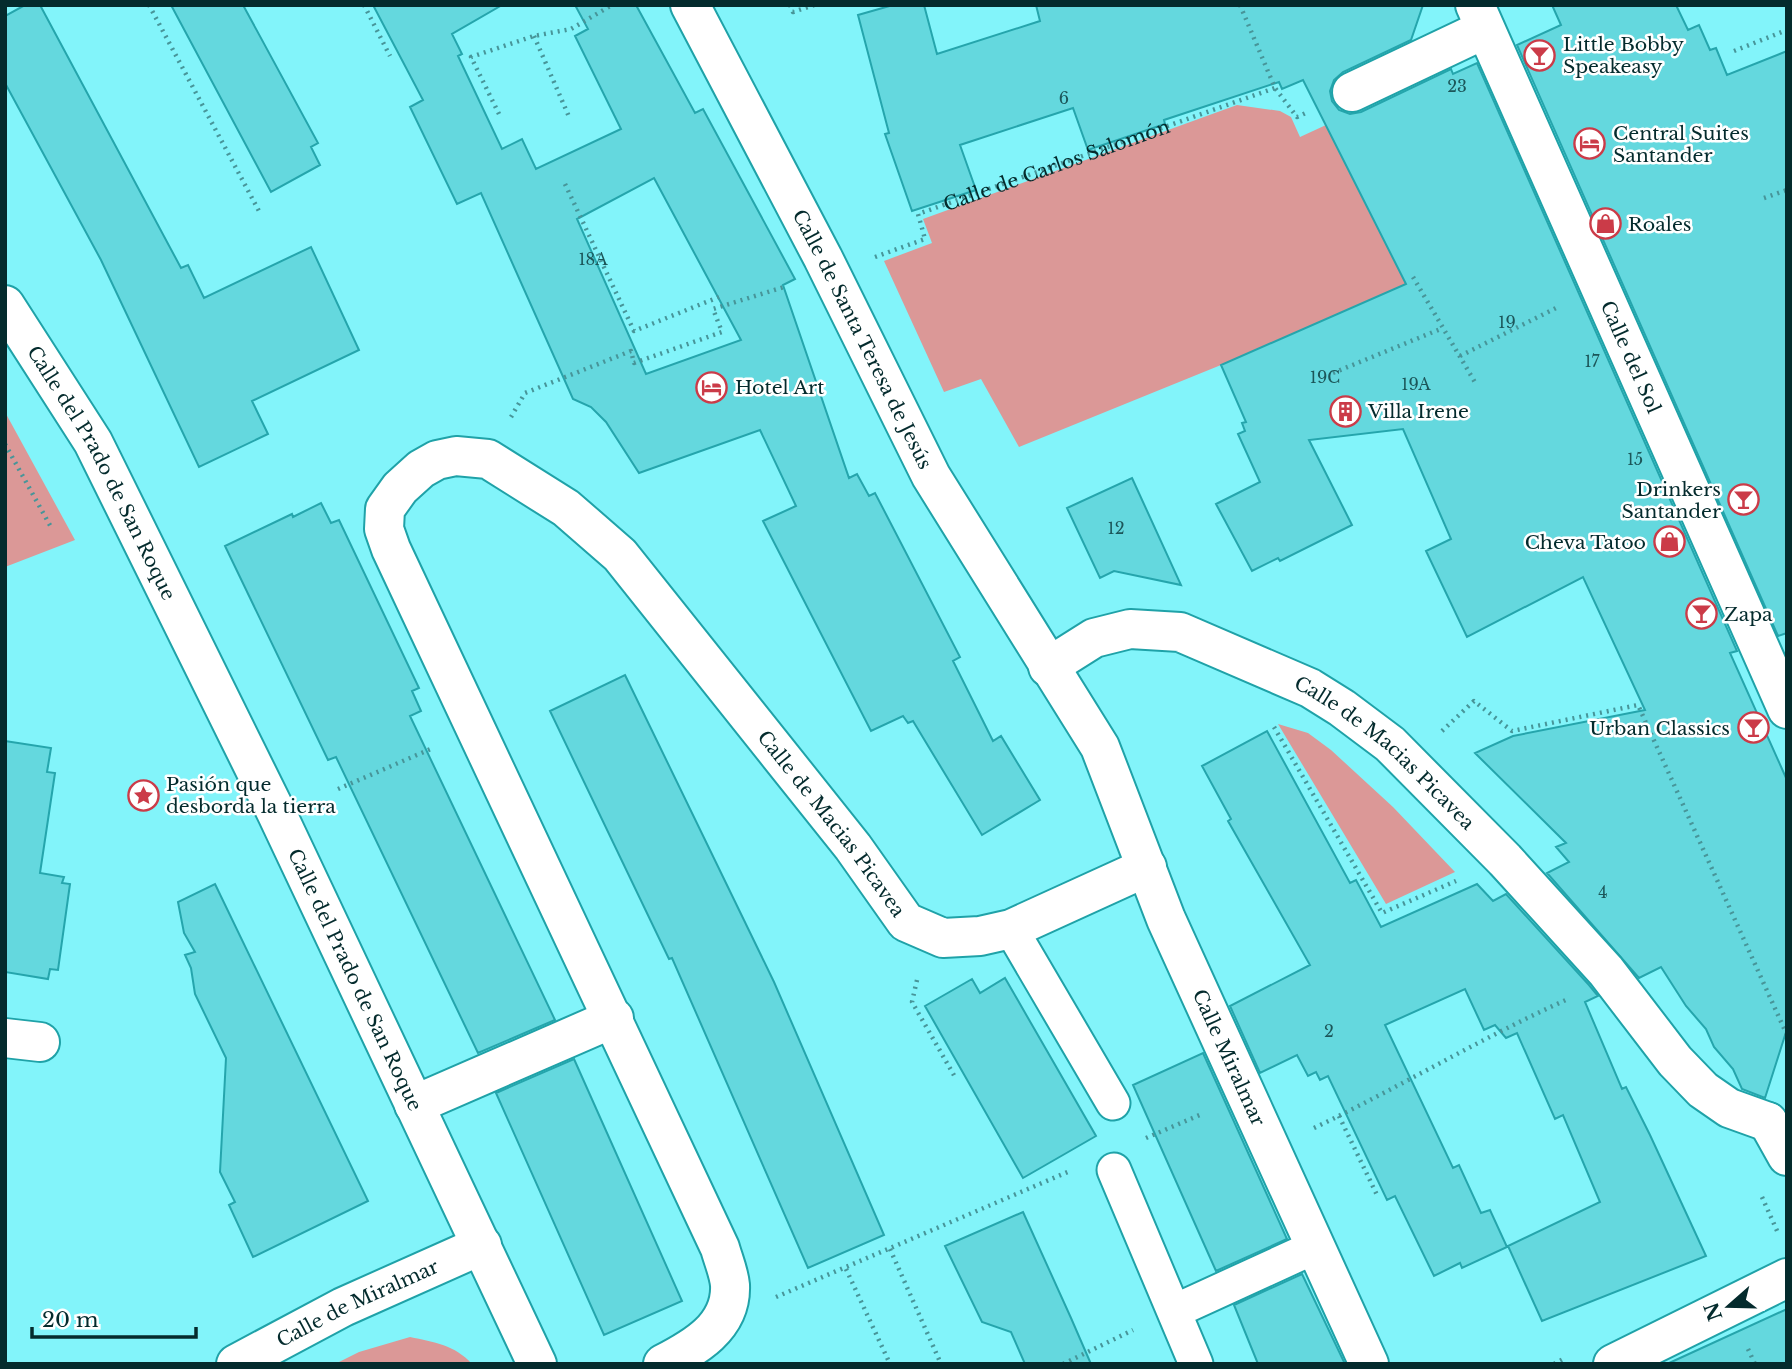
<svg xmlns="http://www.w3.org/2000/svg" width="1792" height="1369" font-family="'Libre Baskerville',serif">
<rect width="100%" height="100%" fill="#82f4fa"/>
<!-- green -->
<path fill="#db9897" d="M1237,105l43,6 11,6 9,20 26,-12 80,159 -185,81 -202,82 -38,-68 -37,13 -60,-131 48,-18 -9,-24z
M5,412l70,128 -70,27z
M1278,724l30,9 23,17 62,57 62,65 -69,32z
M410,1337c24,5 45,8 62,27h-137l24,-12z"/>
<!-- building -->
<path fill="#64d8de" stroke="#25a5ac" stroke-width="2" fill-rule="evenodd" d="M25,5h15l141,263 7,-3 16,33 107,-51 48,103 -107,51 16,33 -69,33 -98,-207 -96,-177v-67z
M171,5h72l75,138 -7,4 9,18 -49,27z
M373,5h129l-50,29 10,20 -4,2 44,93 20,-10 14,30 85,-40 -46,-93 13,-7 -13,-24h61l59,108 8,-4 92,170 -12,6 66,193 8,-4 12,22 6,-3 85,164 -7,4 40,80 8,-5 39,64 -58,35 -69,-114 -5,2 -5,-7 -32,15 -108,-210 33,-15 -36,-76 -121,43 -33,-51 -15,-15 -18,-8 -92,-206 -24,11 -47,-97 13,-7zM654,178l87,162 -95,34 -69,-155z
M893,5h31l13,49 103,-33 -4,-16h387l-12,35 -68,32 -9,8 -4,11 2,10 7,9 11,4 11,-2 90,-43 2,5 24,-11 260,588 -7,2 57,127v249l-22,69 -23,-9 -9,-20 -19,-22 -8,-18 -20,-23 -25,-39 -22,11 -92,-105 22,-11 -13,-15 10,-4 -91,-90 38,-17 132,-26 -62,-133 -116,60 -41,-86 25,-12 -48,-110 -94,11 43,85 -72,36 -2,-3 -26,13 -36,-67 44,-22 -22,-48 7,-3 -3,-8 4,-1 -25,-57 185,-81 -103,-204 -21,9 -3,-7 -115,38 1,4 -77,26 -15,-42 -113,37 16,45 -64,21 -27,-77 4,-1 -31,-118z
M1552,5h124l12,25 11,-5 11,25 6,-2 11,27 60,-24v582l-9,3 -261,-591 44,-20z
M1132,478l49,107 -67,-14 -14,7 -33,-70z
M321,503l10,20 8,-3 80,168 -7,3 9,20 -11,5 145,304 -77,33 -142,-296 -8,3 -103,-214 67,-32 1,3z
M625,675l149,307 110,253 -76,33 -136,-310 -3,1 -119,-248z
M1267,731l83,152 6,-3 25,47 96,-43 16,17 13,-7 83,91 9,11 -13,6 37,87 4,-2 24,48 56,121 -164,65 -34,-75 92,-44 -37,-87 -8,4 -38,-86 -11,5 -11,-13 -11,5 -19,-41 -80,36 68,143 6,-3 22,48 9,-3 17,37 -45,21 -2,-5 -26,13 -39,-80 -8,4 -59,-124 -8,4 -4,-8 -8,4 -11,-21 -37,18 -30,-67 80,-41 -82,-144 3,-2 -29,-53z
M5,741l46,7 -4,24 8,1 -15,100 24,4 -2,6 8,1 -12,86 -8,-1 -2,10 -43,-7z
M215,884l153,317 -115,56 -24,-52 6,-3 -15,-30 6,-114 -31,-64 -4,-26 -6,-13 10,-3 -11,-19 -6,-31z
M1005,978l91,158 -73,42 -98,-172 47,-27 8,14z
M1203,1053l84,186 -71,32 -83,-186z
M574,1059l108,242 -78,34 -108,-242z
M1023,1212l48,106 20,46h-66l-14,-32 -29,-10 -37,-76z
M1302,1274l43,90h-87l-24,-59z
M1787,1309v55h-120z"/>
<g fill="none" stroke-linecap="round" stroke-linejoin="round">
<defs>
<path id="lane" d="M1011,929l102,174
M1114,1170l82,194
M1175,1311l142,-65"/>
<g id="street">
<path id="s2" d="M690,5l133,253 108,218 169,271 66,172 203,445"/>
<path id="s3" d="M1475,5l312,704"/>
<path d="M1352,92l133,-63"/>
<path id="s4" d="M5,305l88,137 184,372 260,550"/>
<path id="s5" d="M1048,667l46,-29 36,-9 50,3 130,56 32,20 48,36 115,116 101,111 69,90 28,29 26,18 39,14"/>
<path d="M5,1038l35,4"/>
<path d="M414,1105l200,-87"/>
<path d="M1768,1122l19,34"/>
<path id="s6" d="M236,1364l107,-57 139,-62"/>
<path id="s7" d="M663,1364c31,-16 69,-37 67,-79 -1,-12 -7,-26 -10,-37l-329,-699 -7,-20 1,-20 15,-21 21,-19 16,-9 19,-4 32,3 78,49 54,47 233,292 53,75 37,16 37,-2 31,-7 136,-62"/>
<path d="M1613,1364l174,-86"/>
</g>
</defs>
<!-- lane casing -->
<use href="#lane" stroke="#1fa2a8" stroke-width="37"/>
<!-- street casing -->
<use href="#street" stroke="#1fa2a8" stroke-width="42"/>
<!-- path -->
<g stroke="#479599" stroke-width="4.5" stroke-dasharray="2 5" stroke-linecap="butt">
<path d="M149,5l111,208"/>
<path d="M364,5l26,51"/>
<path d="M790,5l3,7 21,-7"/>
<path d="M1240,5l35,83 22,29 11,-5"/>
<path d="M534,36l36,83"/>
<path d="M1734,51l53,-21"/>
<path d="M499,114l-28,-57 63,-21 37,-7 41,-24"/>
<path d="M565,184l69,147 85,-34"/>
<path d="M1764,198l23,-8"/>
<path id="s1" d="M875,257l50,-18 -7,-25 357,-126"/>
<path d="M1413,277l63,107"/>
<path d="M1460,356l96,-48"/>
<path d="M1333,373l110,-45"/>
<path d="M511,417l14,-24 106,-42 3,12 88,-31 -9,-23 71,-22"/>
<path d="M5,444l47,85"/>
<path d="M1274,727l108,186 74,-32"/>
<path d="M1442,731l32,-30 38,30 126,-26 149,330"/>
<path d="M338,789l95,-41"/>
<path d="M917,980l-5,22 43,75"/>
<path d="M1339,1116l38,79"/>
<path d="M1314,1128c86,-41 167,-90 254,-129"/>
<path d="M1146,1138l56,-24"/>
<path d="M1762,1197l16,36"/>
<path d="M890,1249l51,115"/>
<path d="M846,1269l44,95"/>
<path d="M776,1297l294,-126"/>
<path d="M1748,1349l7,15"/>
<path d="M1063,1364l70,-34"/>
<path d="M1554,1364l11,-6"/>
</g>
<!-- lane -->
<use href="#lane" stroke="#fff" stroke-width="33"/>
<!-- street -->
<use href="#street" stroke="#fff" stroke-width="38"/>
</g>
<!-- icons -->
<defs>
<symbol id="bar-ring" viewBox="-11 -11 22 22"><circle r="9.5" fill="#fff" stroke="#cb3b48" stroke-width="1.5"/><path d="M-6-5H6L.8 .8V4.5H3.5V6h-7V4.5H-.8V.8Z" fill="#cb3b48"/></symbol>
<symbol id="hotel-ring" viewBox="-11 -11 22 22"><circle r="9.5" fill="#fff" stroke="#cb3b48" stroke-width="1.5"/><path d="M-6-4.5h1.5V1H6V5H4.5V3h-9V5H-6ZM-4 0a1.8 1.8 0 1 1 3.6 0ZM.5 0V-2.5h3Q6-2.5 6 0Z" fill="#cb3b48"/></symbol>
<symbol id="shop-ring" viewBox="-11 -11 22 22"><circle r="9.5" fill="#fff" stroke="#cb3b48" stroke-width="1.5"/><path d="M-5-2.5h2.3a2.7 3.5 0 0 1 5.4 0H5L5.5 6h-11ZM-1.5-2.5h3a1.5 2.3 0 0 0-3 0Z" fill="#cb3b48"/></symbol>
<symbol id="building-ring" viewBox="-11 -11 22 22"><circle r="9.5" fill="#fff" stroke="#cb3b48" stroke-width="1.5"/><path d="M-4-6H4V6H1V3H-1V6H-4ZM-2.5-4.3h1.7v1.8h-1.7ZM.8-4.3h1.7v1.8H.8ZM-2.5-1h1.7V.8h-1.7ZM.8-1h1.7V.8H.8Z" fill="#cb3b48"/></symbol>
<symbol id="sight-ring" viewBox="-11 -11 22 22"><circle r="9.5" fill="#fff" stroke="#cb3b48" stroke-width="1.5"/><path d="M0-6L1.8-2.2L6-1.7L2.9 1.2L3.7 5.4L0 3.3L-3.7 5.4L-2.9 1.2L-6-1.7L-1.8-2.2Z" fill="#cb3b48"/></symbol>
</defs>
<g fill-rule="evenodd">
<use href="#bar-ring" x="1522" y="38" width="35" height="35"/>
<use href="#hotel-ring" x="1572" y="126" width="35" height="35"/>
<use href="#shop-ring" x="1588" y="206" width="35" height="35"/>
<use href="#hotel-ring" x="694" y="370" width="35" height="35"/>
<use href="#building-ring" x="1328" y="394" width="35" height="35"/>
<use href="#bar-ring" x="1726" y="482" width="35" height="35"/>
<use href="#shop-ring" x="1652" y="524" width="35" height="35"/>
<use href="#bar-ring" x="1684" y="596" width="35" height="35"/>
<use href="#bar-ring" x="1736" y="710" width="35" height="35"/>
<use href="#sight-ring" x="126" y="778" width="35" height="35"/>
</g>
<g text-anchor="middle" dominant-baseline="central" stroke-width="5" stroke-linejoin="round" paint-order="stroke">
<!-- number labels -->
<g font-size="16" fill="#1c5659">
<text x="1457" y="86">23</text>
<text x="1064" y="98">6</text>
<text x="593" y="259">18A</text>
<text x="1507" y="322">19</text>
<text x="1592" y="361">17</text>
<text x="1325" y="377">19C</text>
<text x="1416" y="384">19A</text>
<text x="1635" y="459">15</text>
<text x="1116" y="528">12</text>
<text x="1603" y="892">4</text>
<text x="1329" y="1031">2</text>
</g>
<!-- poi labels -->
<g font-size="19" fill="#042b2d" stroke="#fff" text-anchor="start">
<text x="1563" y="44">Little Bobby<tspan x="1563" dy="22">Speakeasy</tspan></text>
<text x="1613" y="133">Central Suites<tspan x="1613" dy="22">Santander</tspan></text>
<text x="1628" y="224">Roales</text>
<text x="735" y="387">Hotel Art</text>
<text x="1368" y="411">Villa Irene</text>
<text x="1721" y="489" text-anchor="end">Drinkers<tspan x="1721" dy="22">Santander</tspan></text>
<text x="1646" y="542" text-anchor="end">Cheva Tatoo</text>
<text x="1724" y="614">Zapa</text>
<text x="1730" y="728" text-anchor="end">Urban Classics</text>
<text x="166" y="784">Pasión que<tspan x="166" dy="22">desborda la tierra</tspan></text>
</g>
<!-- street labels -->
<g font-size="19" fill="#042b2d" stroke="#fff">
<text stroke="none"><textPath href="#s1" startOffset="226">Calle de Carlos Salomón</textPath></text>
<text stroke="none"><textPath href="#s2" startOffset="376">Calle de Santa Teresa de Jesús</textPath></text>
<text stroke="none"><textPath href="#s3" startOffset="385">Calle del Sol</textPath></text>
<text stroke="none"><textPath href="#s4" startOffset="194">Calle del Prado de San Roque</textPath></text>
<text stroke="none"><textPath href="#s5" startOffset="382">Calle de Macias Picavea</textPath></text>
<text stroke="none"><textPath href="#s7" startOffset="1592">Calle de Macias Picavea</textPath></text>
<text stroke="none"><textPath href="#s4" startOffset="761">Calle del Prado de San Roque</textPath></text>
<text stroke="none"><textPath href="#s2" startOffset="1185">Calle Miralmar</textPath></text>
<text stroke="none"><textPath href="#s6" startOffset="136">Calle de Miralmar</textPath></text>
</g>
</g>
<!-- border -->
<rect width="1792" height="1369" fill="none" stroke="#042b2d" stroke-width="14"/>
<!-- north arrow -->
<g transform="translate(1729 1306) rotate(250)" stroke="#ffffff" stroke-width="5" paint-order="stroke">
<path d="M0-5L12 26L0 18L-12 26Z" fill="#042b2d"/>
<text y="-10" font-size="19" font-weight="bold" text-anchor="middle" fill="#042b2d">N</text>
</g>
<!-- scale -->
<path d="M32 1327v10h164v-10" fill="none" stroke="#042b2d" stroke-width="3.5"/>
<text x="42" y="1327" font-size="21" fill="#042b2d" stroke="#ffffff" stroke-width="5" paint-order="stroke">20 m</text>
</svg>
